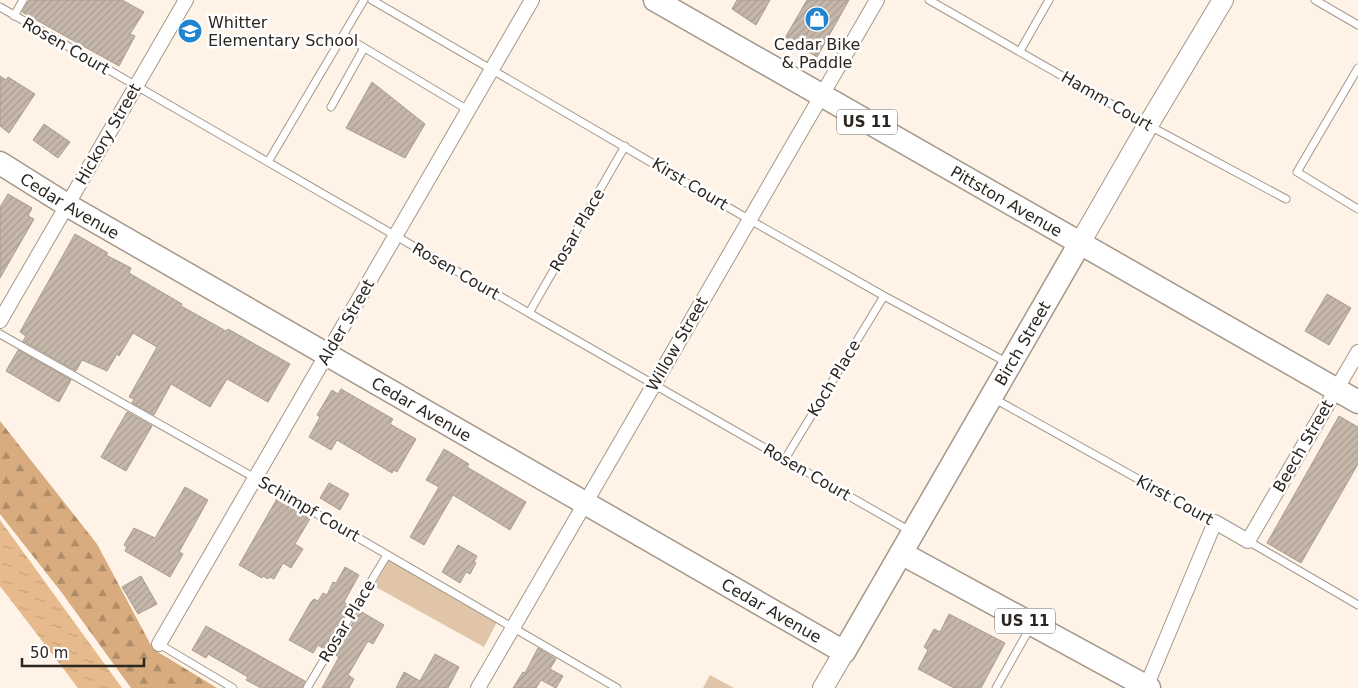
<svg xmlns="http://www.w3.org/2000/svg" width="1358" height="688" font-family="'DejaVu Sans',sans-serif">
<defs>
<pattern id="forest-firs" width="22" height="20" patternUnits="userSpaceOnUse" patternTransform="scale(1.25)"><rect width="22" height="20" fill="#d8ac7f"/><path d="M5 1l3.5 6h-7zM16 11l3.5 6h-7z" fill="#af8c68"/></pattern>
<pattern id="water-ripples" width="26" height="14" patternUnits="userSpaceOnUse" patternTransform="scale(1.25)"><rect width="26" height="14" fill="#e6ba8d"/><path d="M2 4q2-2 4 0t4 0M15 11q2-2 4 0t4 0" fill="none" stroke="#c5a079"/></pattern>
<pattern id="building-hatch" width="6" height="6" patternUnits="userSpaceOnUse" patternTransform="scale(1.25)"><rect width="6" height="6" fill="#c5b7aa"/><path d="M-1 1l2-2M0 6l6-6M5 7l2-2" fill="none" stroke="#a99d92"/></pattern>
</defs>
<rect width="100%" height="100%" fill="#fff3e8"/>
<!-- green -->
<path fill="#e1c5a9" d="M389,560l108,62 -13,25 -110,-61z
M710,675l24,13h-31z"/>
<!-- forest -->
<path fill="url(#forest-firs)" d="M0,421l97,123 56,105 64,39h-86l-69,-95 -62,-79z"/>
<!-- water -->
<path fill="url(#water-ripples)" d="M0,520l122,168h-44l-78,-102z"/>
<!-- building -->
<path fill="url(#building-hatch)" stroke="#aa9d90" d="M29,0h93l22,12 -14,22 5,2 -16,30 -97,-54z
M737,0h33l-14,25 -24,-16z
M807,0h42l-32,57 -32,-19z
M0,76l6,4 2,-3 27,17 -26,39 -9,-7z
M372,82l53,42 -20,34 -59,-30z
M44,124l26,18 -12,16 -25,-18z
M8,194l24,14 -4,8 6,3 -34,59v-71z
M75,234l33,19 -2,2 25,13 -2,5 53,31 -1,2 45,25 2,-2 62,35 -22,38 -41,-23 -17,28 -39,-23 -17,31 -22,-12 2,-4 -5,-2 28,-50 -24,-14 -14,23 -2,-2 -10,17 -25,-11 -6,11 -53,-30 3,-5 -6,-4z
M1327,294l24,14 -22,37 -24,-14z
M18,350l53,30 -12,22 -53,-31z
M341,389l52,30 -3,5 26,15 -19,33 -3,-2 -2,3 -55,-33 -6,10 -22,-13 11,-20 -3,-2 15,-25 6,4z
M127,412l25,14 -26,45 -25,-14z
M1339,416l19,11v37l-57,99 -34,-20z
M444,449l25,15 -2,3 59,35 -16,28 -57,-35 -29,50 -14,-8 29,-50 -13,-7z
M329,483l20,11 -9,16 -20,-12z
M185,487l23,13 -29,52 4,2 -13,23 -45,-26 2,-4 -3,-2 10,-17 21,10z
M278,497l33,20 -16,27 8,5 -12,19 -8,-5 -9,16 -4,-2 -2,2 -5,-3 -1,2 -23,-13z
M458,545l19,11 -3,6 2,1 -6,11 -4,-2 -6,11 -18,-11z
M345,567l14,8 -15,27 6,4 -26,43 -6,-4 -5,8 -24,-13 22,-38 3,-3 4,2 5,-8 4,2 6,-13 3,1z
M141,576l16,28 -19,10 -16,-27z
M360,611l24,14 -11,19 -5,-3 -20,34 6,4 -5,9h-27l17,-31 -5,-3z
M949,614l56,29 -24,45h-27l-36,-19 10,-19 -4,-3 10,-18 6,3z
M206,626l99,55 -3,7h-41l-15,-8 2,-3 -40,-23 -2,4 -14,-8z
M538,648l18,11 -6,10 13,7 -7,12 -15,-8 -5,8h-23l10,-16 2,1z
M435,654l24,13 -11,21h-52l8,-16 16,9z"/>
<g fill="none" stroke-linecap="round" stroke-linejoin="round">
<defs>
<path id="lane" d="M372,0l378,220 134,76 124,67
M929,0l219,125 138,74
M1315,0l43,25
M0,7l529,306 381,218
M14,16l9,-16
M343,35l125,75
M1020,51l29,-51
M1358,68l-61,104 61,37
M331,107l33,-59
M268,162l96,-162
M529,313l96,-167
M0,334l255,144 362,210
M993,398l222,124
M785,459l99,-163
M1248,541l110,64
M159,644l74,44
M307,688l80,-133
M996,688l34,-60"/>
<path id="street" d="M0,321l186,-321
M159,644l373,-644
M1146,687l69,-165 33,19 110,-189
M478,688l399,-688"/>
<path id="secondary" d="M1080,243l68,-118 75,-125
M823,688l21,-36"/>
<g id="primary">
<path id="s1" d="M655,0l703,402"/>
<path id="s2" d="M0,163l67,42 777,447 236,-409"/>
<path d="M901,553l248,135"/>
</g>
</defs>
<!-- lane casing -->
<use href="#lane" stroke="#a4978a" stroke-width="9"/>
<!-- street casing -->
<use href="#street" stroke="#a4978a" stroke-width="16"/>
<!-- secondary casing -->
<use href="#secondary" stroke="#a4978a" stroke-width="22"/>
<!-- primary casing -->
<use href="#primary" stroke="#a4978a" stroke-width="25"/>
<!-- lane -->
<use href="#lane" stroke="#fff" stroke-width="7"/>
<!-- street -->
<use href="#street" stroke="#fff" stroke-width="14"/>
<!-- secondary -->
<use href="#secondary" stroke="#fff" stroke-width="20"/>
<!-- primary -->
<use href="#primary" stroke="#fff" stroke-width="22"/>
</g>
<!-- icons -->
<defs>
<symbol id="shop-disc" viewBox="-11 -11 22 22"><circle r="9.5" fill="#2184d0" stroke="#fff"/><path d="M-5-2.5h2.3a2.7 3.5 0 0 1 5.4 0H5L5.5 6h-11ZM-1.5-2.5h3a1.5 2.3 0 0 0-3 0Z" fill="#fff"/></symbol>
<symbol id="school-disc" viewBox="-11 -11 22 22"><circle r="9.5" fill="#2184d0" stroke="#fff"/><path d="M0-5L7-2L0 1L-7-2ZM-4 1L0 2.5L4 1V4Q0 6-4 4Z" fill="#fff"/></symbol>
</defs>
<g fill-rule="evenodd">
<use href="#shop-disc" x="803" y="5" width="28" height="28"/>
<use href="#school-disc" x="176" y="17" width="28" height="28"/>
</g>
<g text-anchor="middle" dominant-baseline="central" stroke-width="5" stroke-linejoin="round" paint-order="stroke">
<!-- shield labels -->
<g fill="#fff" stroke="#6b6764" stroke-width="1">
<rect x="837" y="109.5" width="60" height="25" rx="4"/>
<rect x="995" y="608.5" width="60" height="25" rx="4"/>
</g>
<g font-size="15" font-weight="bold" fill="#2c2621">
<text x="867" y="122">US 11</text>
<text x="1025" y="621">US 11</text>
</g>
<!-- poi labels -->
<g font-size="16" fill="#2c2621" stroke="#fff" text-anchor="start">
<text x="208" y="22">Whitter<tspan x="208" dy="18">Elementary School</tspan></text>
<text x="817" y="44" text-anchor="middle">Cedar Bike<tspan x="817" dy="18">&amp; Paddle</tspan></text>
</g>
<!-- street labels -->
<g font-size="16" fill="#2c2621" stroke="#fff">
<text transform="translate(66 46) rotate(30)">Rosen Court</text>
<text transform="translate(1107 101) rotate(30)">Hamm Court</text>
<text transform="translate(108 134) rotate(-60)">Hickory Street</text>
<text transform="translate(690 184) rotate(31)">Kirst Court</text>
<text stroke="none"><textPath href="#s1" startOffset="405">Pittston Avenue</textPath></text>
<text stroke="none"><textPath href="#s2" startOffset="82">Cedar Avenue</textPath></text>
<text transform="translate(577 230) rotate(-60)">Rosar Place</text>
<text transform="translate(456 271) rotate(30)">Rosen Court</text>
<text transform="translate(346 322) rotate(-60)">Alder Street</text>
<text stroke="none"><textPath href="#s2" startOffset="1332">Birch Street</textPath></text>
<text transform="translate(677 344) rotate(-60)">Willow Street</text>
<text transform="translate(834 378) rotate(-59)">Koch Place</text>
<text stroke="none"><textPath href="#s2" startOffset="488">Cedar Avenue</textPath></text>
<text transform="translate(1303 446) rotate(-60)">Beech Street</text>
<text transform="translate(807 472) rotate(30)">Rosen Court</text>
<text transform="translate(1175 500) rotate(29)">Kirst Court</text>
<text transform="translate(309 509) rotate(30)">Schimpf Court</text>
<text stroke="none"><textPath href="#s2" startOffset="892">Cedar Avenue</textPath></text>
<text transform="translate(347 621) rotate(-59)">Rosar Place</text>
</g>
</g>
<!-- scale -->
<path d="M22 658v8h122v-8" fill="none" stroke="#2c2621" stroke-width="2.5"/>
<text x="30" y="658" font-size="15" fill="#2c2621" stroke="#ffffff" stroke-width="4" paint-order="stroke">50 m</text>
</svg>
